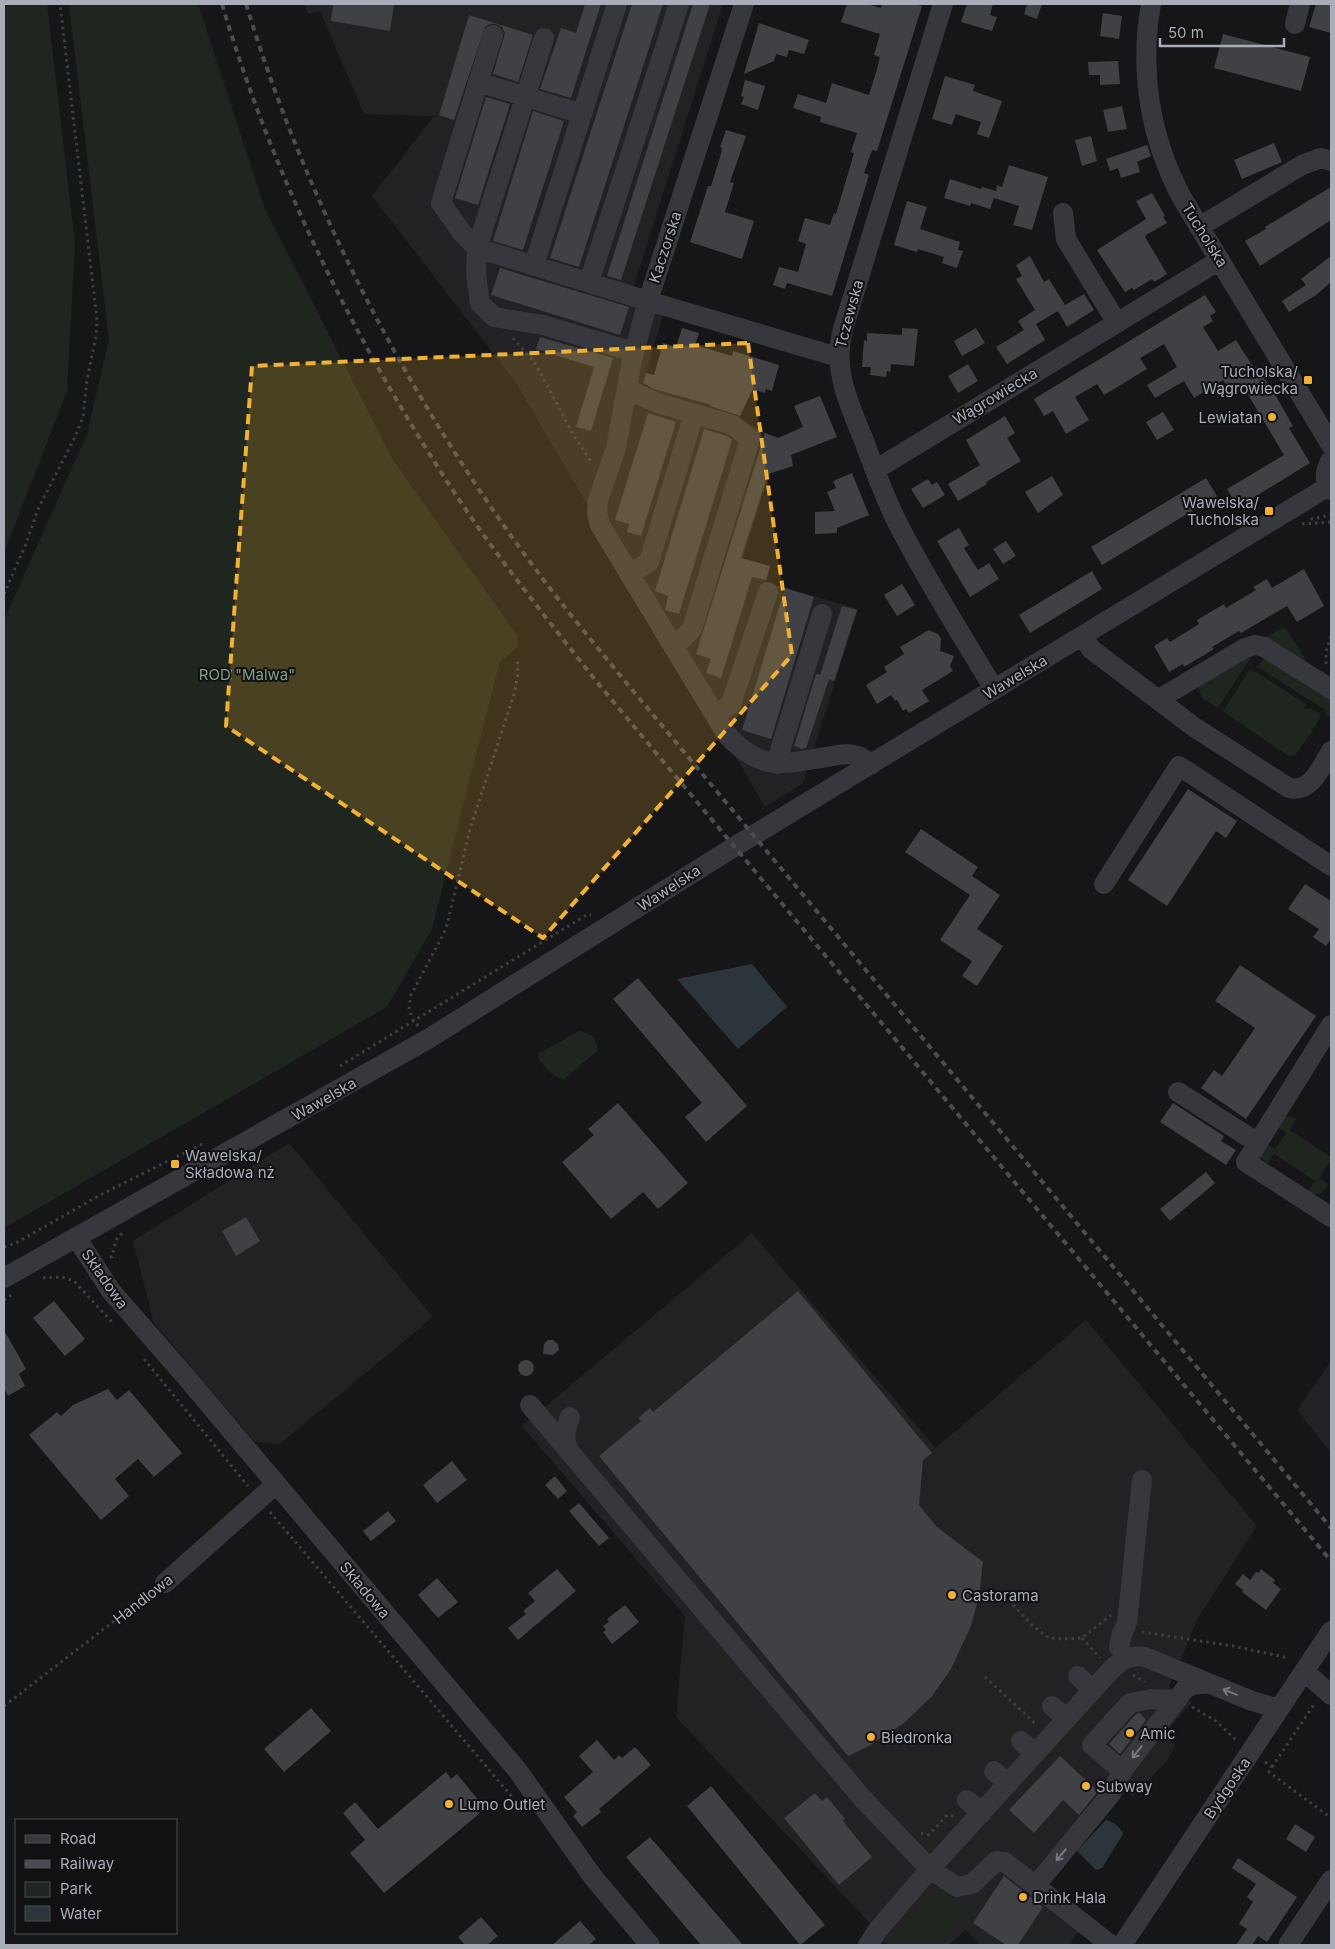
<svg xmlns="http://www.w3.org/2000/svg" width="1335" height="1949" font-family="Inter,sans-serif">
<rect width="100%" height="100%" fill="#161618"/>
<!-- built -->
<path fill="#222225" d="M304,4h419l-94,297 35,11 -22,73 81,24 41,23 16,6 -37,120 27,8 -4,16 92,27 -55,174 -38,24 -249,-424 -144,-187 62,-80 -70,-2 -44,-103 -12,3z
M289,1143l144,174 -153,127 -25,-2 -101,-119 -21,-82z
M752,1233l184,215 150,-128 171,206 -59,92 -29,69 23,15 -28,32 11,11 -3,8 -7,10 -32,34 -7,-6 -33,36 -12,-10 -46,53 43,62 -9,13h-88l-15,-15 -18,15h-61l-10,-14 -201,-214 9,-101 -163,-190z
M1331,1361v92l-34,-43z"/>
<!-- green -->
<path fill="#1e261f" d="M4,4h43l28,240 -8,147 -63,162z
M69,4h129l67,205 128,251 124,175 1,12 -18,14 -68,268 -45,78 -383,221v-608l83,-186 22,-94z
M1285,627l20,31 -4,7 -39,-26z
M1255,651l-37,57 -16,-10 -5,-12z
M1265,657l66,42v17h-4l-2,-6 -67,-43z
M1250,669l4,3 1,-1 51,33 -2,5 7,-1 9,5v6l-24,36 -8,1 -65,-45z
M579,1031c12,2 17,7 19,19l-34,29c-12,-1 -19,-12 -26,-21l1,-5z
M1289,1116l7,3 -6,11 41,27v6l-2,-1 -10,16 10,7 -9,9h-7l-5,-2 7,-11 -41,-27 -7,10 -7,-8 6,-13 9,6 11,-16 -10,-7 7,-8z
M940,1887l26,26 -31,32h-40l-6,-6z"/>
<!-- water -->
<path fill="#2c353c" d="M752,964l35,43 -49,42 -61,-70z
M1106,1820c7,2 15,7 17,14l-21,34 -6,2 -19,-19z"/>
<!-- building -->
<path fill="#404145" d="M333,4h61l-4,27 -59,-10z
M585,4h16l-30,94 -31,-9 21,-61 15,5z
M632,4h31l-84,263 -29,-9z
M693,4h17l-89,276 -14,-4z
M847,4h20l14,4 1,-4h32l8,2 -45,145 -5,-1 -8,23 5,2 -37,121 -45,-13 -2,6 -12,-4 6,-18 19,5 8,-28 -8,-3 7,-23 25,7 4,-12 2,1 18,-61 -3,-1 6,-19 -37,-11 1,-5 -28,-9 5,-14 28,9 6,-20 37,12 8,-26 3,-12 -6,-2 6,-21 -39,-12z
M967,4h26l-3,11 7,2 -5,14 -31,-9z
M1027,4h15l-5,15 -13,-5z
M1316,4h15v29l-22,-6z
M1103,13l19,3 -3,23 -19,-3z
M469,15l64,20 -15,47 -25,-8 12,-41 -3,-6 -6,-3h-6l-5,3 -31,93 -15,-5z
M759,23l50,17 -5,14 -15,-4 -2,7 -11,-3 -2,7 -30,13z
M1223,34l87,23 -9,34 -87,-23z
M1118,61l2,23 -20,1v-10h-11l-1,-13z
M945,76l30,9 -2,6 29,10 -13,37 -12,-4 4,-12 -25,-8 -4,11 -20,-6z
M745,80l20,6 -7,24 -17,-6 3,-7 -3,-1z
M486,97l24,7 -32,101 -23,-7z
M1122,106l5,23 -19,3 -5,-22z
M533,111l31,10 -41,129 -30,-9z
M726,130l20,6 -16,46 4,1 -9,29 29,9 -12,38 -52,-17 18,-56h3l10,-32 1,-6 -2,-1z
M1091,136l6,25 -15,5 -7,-26z
M1274,143l8,19 -40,17 -8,-19z
M1147,145l4,11 -14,6 3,10 -19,6 -3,-10 -8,3 -4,-12z
M1009,165l39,12 -16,53 -19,-5 6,-19 -25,-8 -4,11 -19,-6 -1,3 -26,-8 6,-19 31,10 1,-2 14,4 1,-6 5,2z
M1331,187v33l-71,46 -15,-25 21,-12 -1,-2z
M1152,193l13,23 -2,1 4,6 -21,12 -1,2 22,37 -13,8 -2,-3 -18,11 -2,-2 -7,4 -28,-42 49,-31 -10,-18z
M907,201l20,6 -7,22 40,13 -2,8 5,1 -6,17 -15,-5 2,-6 -26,-8 -1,3 -23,-7z
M1030,256l14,26 5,-3 16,26 19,-11 10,16 -27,17 -9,-16 -22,13 9,16 -38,24 -11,-17 28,-17 -6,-9 17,-11 -19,-31 6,-3 -6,-11z
M1331,256v26l-15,13 -27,17 -7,-11 24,-16 -5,-6z
M500,268l129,39 -9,28 -129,-40z
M1205,295l11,17 -6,4 3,5 -10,6 15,24 18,-11 18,28 2,-2 17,25 20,35 -4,2 21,35 -72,44 -11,-18 57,-34 -40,-67 -11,7 -10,-15 -29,18 -10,-17 -29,17 -8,-13 30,-18 -13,-23 -24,14 7,11 -43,26 -7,-11 -22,13 14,23 -23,14 -13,-23 -9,5 -10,-17z
M682,328l17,5 -4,12 37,11 1,-5 46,14 -7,26 -6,-2 -1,4 -12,-4 -13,27 -30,-10 1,-1 -57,-16 -11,-6 3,-10 8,2 9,-32 13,4z
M902,328l16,1 -4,37 -23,-2 -1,8 -3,-1 -1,6 -16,-2 1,-8h-9l2,-27 3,1v-8l35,2z
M976,328l9,15 -23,13 -8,-15z
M540,337l73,21 -22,73 -15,-4 18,-60 -58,-18z
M968,364l10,17 -20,12 -10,-17z
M820,396l17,41 -46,18 2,11 -25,8 -27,84 29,8 -4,14 -14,-3 -31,101 -15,-5 5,-14 -15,-5 69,-221 13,5 25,-11 -9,-21z
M1163,412l11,18 -17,10 -11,-18z
M648,413l28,9 -35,114 -14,-4 2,-8 -14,-4z
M1005,416l10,17 -8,5 14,23 -35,21 1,2 -29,17 -10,-17 32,-19 -14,-25z
M704,429l23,7 5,4 -53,174 -14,-4 3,-14 -13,-5z
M852,473l17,42 -32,13v5l-22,1v-22l20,-1 -8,-19 9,-4 -3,-7z
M1052,476l11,19 -25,18 -13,-21z
M1206,478l11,18 -115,69 -11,-18z
M928,479l4,6 5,-3 8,13 -22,13 -12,-19z
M959,528l10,17 -5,3 14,22 11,-7 10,16 -29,18 -33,-56z
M1006,541l10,15 -13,8 -10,-15z
M1304,569l20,37 -27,16 -10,-16 -46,27 -2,-2 -27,16 2,2 -30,18 -1,-3 -14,8 -15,-26 13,-8 3,4 29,-18 -2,-4 27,-16 2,4 30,-18 -3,-3 14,-8 5,9z
M1092,571l10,18 -72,44 -11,-18z
M902,584l13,21 -18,11 -13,-21z
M785,588l29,9 -43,142 -29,-9z
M842,606l15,4 -23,71 -5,-2 -23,69 -4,1 -8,-3 22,-72 4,1z
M929,630l9,4 3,5 -1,12 14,5 -4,10 3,5 -31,19 7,11 -20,12 -3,-4 -3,2 -6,-11 -2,1 -4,-6 -14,9 -11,-19 21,-13 -3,-5 20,-13 -4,-7z
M1188,789l49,32 -11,17 -10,-7 -49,75 -39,-26z
M921,829l57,38 -6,9 28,19 -23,34 26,17 -26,40 -15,-10 10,-15 -32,-21 30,-45 -65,-43z
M1305,884l26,17v38l-5,7 -13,-9 6,-8 -31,-20z
M1240,965l76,51 -70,103 -45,-31 13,-18 8,6 33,-48 -40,-27z
M638,978l109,128 -41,36 -21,-25 17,-14 -89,-104z
M618,1103l70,80 -30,26 -15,-17 -32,27 -49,-57 32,-27 -6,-6z
M1173,1103l51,33 -3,5 15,9 -10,15 -66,-43z
M1206,1172l9,11 -45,38 -10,-12z
M246,1217l14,24 -24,15 -14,-25z
M798,1291l134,162 -9,7 -4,45 18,22 46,35 -4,34 -8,30 -20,43 -19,27 -28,27 -35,23 -21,10 -249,-300 42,-35 -3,-3 12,-10 3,4z
M54,1301l31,38 -20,17 -32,-38z
M4,1330l22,39 -7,5 6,12 -17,10 -4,-8z
M548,1340h5l5,4 1,6 -6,5 -10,-1 1,-10z
M518 1368a8 8 0 1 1 16 0a8 8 0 1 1-16 0Z
M108,1389l9,11 12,-10 53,63 -28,24 -16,-18 -23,20 14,17 -28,24 -72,-85 28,-23 4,4 12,-11z
M452,1461l15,19 -30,23 -14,-18z
M555,1476l12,15 -9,8 -13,-14z
M579,1503l30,35 -10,8 -30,-35z
M388,1511l8,10 -25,20 -8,-10z
M557,1569l19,22 -58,49 -10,-12 18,-14 -3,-3 12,-10 -7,-8z
M1261,1569l14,11 -2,3 8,6 -15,21 -24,-18 1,-2 -8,-6 8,-10 7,6 6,-8 3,1z
M437,1578l21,24 -20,16 -20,-23z
M625,1605l14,17 -27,22 -9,-12 3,-2 -3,-4 6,-4 -2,-3z
M311,1708l20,23 -47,41 -20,-23z
M1140,1713l6,7 -26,34 -11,-10 27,-30z
M597,1740l17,20 5,-5 3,3 13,-11 16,18 -52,44 2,3 -19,15 -9,-11 4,-4 -13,-15 29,-25 -14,-16z
M1060,1756l38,35 -19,24 -16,-15 -29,33 -25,-23z
M446,1772l5,7 6,-5 23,28 -5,5 5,6 -96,80 -34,-40 15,-13 -22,-27 12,-11 23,27z
M711,1786l114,139 -25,20 -113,-139z
M815,1793l7,8 5,-4 18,22 -2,1 3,5 26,32 -33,28 -55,-67z
M1295,1824l20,13 -9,15 -20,-13z
M650,1837l93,108h-42l-75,-88z
M1238,1858l59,39 -30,45 -9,-6 -6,9h-16l11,-16 -8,-5 14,-22 -6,-5 9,-13 -24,-16z
M1004,1876l39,31 -25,38h-12l-33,-22z
M481,1917l17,19 -11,9h-22l-7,-8z
M580,1921l16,18 -7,6h-37z"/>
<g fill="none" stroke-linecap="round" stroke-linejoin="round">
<!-- path -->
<path stroke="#3d3f44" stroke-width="3" stroke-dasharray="2.5 4" stroke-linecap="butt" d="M513,338l22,25 39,73 18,27
M1311,518l1,1 19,-4
M1302,524l29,-2
M4,594l21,-48 14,-39 36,-70 8,-20 4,-37 9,-44 1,-16 -37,-316
M1326,664v-12l5,-16
M418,1026l-5,-6 -4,-12 2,-13 35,-66 24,-100 45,-138 3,-18 -1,-15
M340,1066l248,-152 3,1
M4,1247l12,-4 86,-49 100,-50
M110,1257h2l4,-17 6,-7
M43,1278l19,-1 12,4 38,41
M4,1300l7,-5
M144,1359l104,127
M270,1512l243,286
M1013,1605l19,20 17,13 15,1 18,-1 29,-23
M1142,1632l91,14 56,12
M1082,1638l18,20
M1133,1675l12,7
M985,1677l52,48
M4,1706l148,-114
M1192,1707l24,14 21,20
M1265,1762l7,5 -3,5 62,46
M1272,1767l43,-64
M921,1833l8,2 18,-20 7,1"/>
<!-- minor -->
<path stroke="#37383d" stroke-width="20" d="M744,4l-96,297 190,56
M943,4l-100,325c-11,41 6,74 21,112 10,27 20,55 33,81 29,57 64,112 97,167
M1151,4c-12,67 -1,134 31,194l149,247
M1295,24l5,-20
M493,35l-52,168 21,30 15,15 171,53 -16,59 -16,88 -18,52 -1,13 3,12 127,210c34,37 56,29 100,22 10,-2 21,-5 31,-1 5,2 9,5 14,8
M544,38l-67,210 -1,26 4,29 14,14 49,8 91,27
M478,82l104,32
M1063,213l3,26 51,84
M1199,227l103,-62 19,-7 10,3
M534,265l83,-261
M589,282l90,-278
M628,389l29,14 76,22 17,14 -58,190 -18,18
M1331,460c-6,10 -8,20 0,30
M875,470l345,-210
M630,574l19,-12 45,-148
M1083,636l8,13 103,78 95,61c23,5 32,-21 42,-37
M1159,699l86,-51 10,-3 9,2 67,42
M715,715l16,-11 37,-112
M776,764l46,-150
M1104,884l75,-118 152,100
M1331,1025l-85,137 85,55
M1178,1092l80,51
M76,1237l35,54 76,87 331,393 75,106 57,68
M4,1278l424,-239 306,-192 595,-361
M530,1405l333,394 67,70 27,18 15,-3 24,-23 9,1 106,83
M567,1448l-2,-16 5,-15
M165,1583l111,-99
M1119,1647l3,-13 5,-11 15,-143
M1305,1672l26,23
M1078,1676l15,14
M1052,1706l15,13
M1021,1741l14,13
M994,1771l14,13
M1122,1771l-30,-26 38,-42 22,-4 25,1
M967,1800l15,13
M1036,1885l75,-91 11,-23 63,-82 7,-4 16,-2
M868,1945l9,-14 53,-62 180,-198c10,-10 20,-17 35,-14l107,44 27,8
M1122,1945l209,-314
M1288,1945l43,-65"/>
<!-- rail -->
<path stroke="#4a4c52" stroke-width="4" stroke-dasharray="6 5" stroke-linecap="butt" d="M222,4c53,179 138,348 242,503 41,60 87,117 132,174l735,880
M246,4c64,211 174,417 310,592 20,26 42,52 63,78l712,854"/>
</g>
<!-- one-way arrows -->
<defs><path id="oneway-shaft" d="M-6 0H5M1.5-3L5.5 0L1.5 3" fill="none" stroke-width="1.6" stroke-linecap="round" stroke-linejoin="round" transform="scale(1.25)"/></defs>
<g stroke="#757881">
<use href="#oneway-shaft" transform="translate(1230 1692) rotate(-158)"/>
<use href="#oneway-shaft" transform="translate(1137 1752) rotate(128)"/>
<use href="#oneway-shaft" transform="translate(1061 1855) rotate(130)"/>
</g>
<!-- marked area -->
<path fill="#f2b134" fill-opacity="0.2" stroke="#f2b134" stroke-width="4" stroke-dasharray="10 6" stroke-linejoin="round" d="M748,343l44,312 -249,283 -317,-212 26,-360z"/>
<!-- markers -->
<g fill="#f2b134" stroke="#111113" stroke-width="2">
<rect x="1303" y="375" width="10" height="10" rx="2.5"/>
<circle cx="1272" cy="417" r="5"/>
<rect x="1264" y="506" width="10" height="10" rx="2.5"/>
<rect x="170" y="1159" width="10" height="10" rx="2.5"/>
<circle cx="952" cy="1595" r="5"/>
<circle cx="1130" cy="1733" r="5"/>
<circle cx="871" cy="1737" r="5"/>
<circle cx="1086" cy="1786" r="5"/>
<circle cx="449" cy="1804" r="5"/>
<circle cx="1023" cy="1897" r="5"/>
</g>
<g text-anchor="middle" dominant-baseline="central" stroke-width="4" stroke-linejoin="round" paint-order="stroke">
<!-- street labels -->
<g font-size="15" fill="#a8adb8" stroke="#111113">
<text transform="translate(1205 235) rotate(58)">Tucholska</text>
<text transform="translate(665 247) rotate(-72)">Kaczorska</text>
<text transform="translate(849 314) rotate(-75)">Tczewska</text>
<text transform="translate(995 396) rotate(-31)">Wągrowiecka</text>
<text transform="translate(1015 677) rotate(-31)">Wawelska</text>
<text transform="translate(669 888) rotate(-33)">Wawelska</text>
<text transform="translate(324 1099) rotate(-30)">Wawelska</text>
<text transform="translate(105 1279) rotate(55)">Składowa</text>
<text transform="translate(365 1590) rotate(50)">Składowa</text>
<text transform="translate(143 1599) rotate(-38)">Handlowa</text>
<text transform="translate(1227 1788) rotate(-56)">Bydgoska</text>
</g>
<!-- poi labels -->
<g font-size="15" fill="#a8adb8" stroke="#111113" text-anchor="start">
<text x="1298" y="371" text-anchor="end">Tucholska/<tspan x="1298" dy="17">Wągrowiecka</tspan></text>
<text x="1262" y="417" text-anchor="end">Lewiatan</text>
<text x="1259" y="502" text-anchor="end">Wawelska/<tspan x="1259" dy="17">Tucholska</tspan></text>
<text x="185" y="1155">Wawelska/<tspan x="185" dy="17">Składowa nż</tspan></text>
<text x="962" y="1595">Castorama</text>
<text x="1140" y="1733">Amic</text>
<text x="881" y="1737">Biedronka</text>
<text x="1096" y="1786">Subway</text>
<text x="459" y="1804">Lumo Outlet</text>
<text x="1033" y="1897">Drink Hala</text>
</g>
<!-- park labels -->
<g font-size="15" fill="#7fa381" stroke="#111113">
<text x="247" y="674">ROD "Malwa"</text>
</g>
</g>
<!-- border -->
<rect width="1335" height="1949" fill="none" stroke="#a8adb8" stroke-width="10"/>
<!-- legend -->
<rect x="15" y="1819" width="162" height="115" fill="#111113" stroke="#4d4f55"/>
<rect x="25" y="1835" width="25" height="8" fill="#37383d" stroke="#4d4f55"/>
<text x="60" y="1844" font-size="15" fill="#a8adb8">Road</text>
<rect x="25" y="1860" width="25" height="8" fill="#4a4c52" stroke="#4d4f55"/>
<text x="60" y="1869" font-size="15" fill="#a8adb8">Railway</text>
<rect x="25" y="1882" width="25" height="15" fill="#1e261f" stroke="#4d4f55"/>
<text x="60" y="1894" font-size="15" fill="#a8adb8">Park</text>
<rect x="25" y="1906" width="25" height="15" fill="#2c353c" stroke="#4d4f55"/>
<text x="60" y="1919" font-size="15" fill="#a8adb8">Water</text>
<!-- scale -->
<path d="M1160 38v8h124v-8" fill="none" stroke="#a8adb8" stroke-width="2.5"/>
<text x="1168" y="38" font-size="15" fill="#a8adb8" stroke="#111113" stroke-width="4" paint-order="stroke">50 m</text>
</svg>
